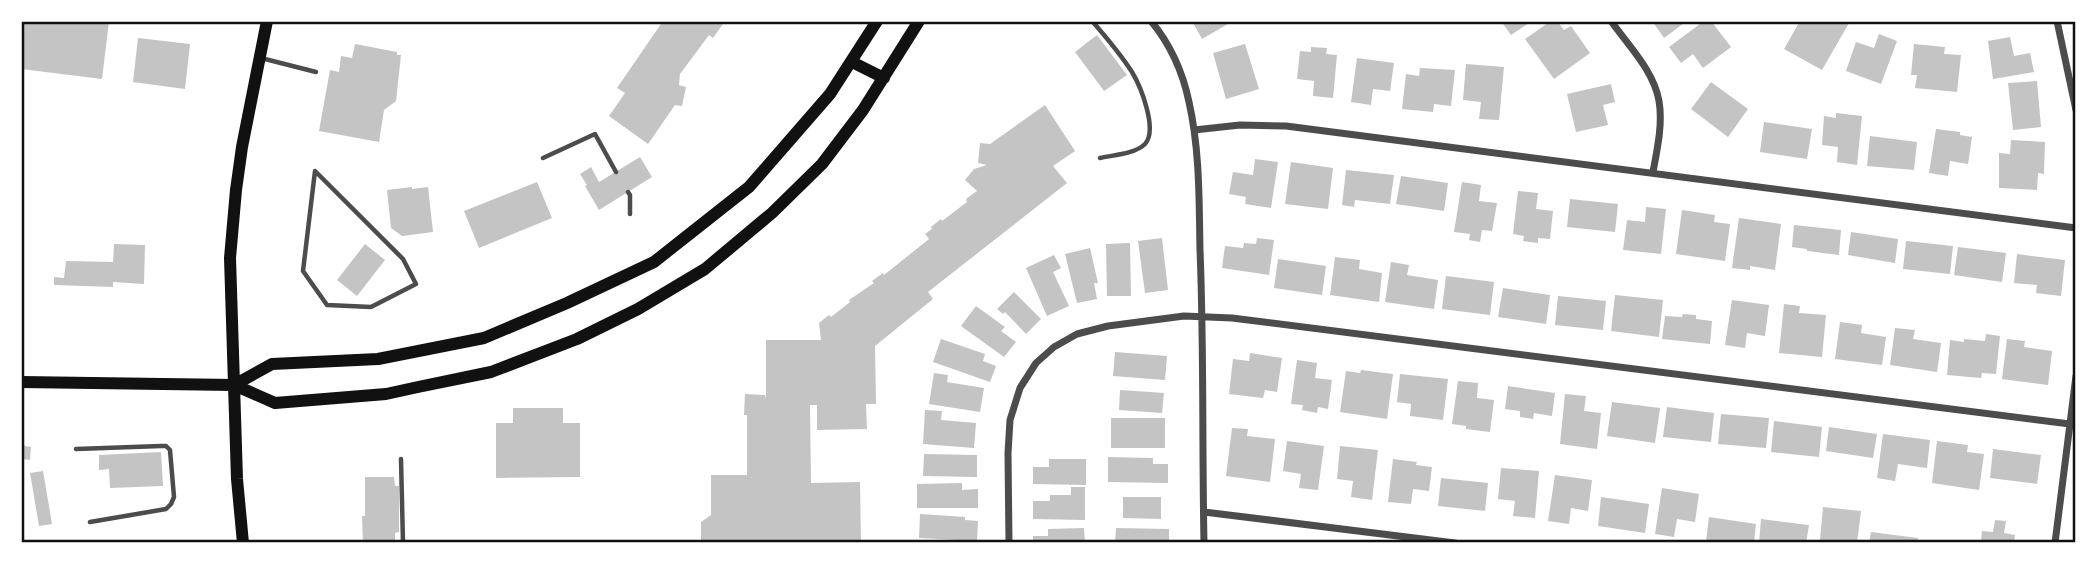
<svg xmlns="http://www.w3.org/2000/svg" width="2097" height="564" font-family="Georgia,serif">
<rect width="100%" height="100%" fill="#fff"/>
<!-- building -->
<path fill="#c4c4c4" d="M21,21h88l-7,58 -81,-10z
M663,21h62l-12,17 -4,-3 -29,39 -1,11 7,2 -4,19 -7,-1 -27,39 -39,-28 16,-23 -8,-5z
M1192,21h41l-31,18z
M1501,21h31l-21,14z
M1551,21h6l7,9 7,-4 19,27 -36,26 -29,-40z
M1652,21h35l-23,17z
M1704,21h7l20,26 -28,21 -10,-14 -12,9 -12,-16z
M1800,21h45l4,2 -27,47 -38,-21z
M1879,34l18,7 -16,43 -35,-13 10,-29 18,6z
M1097,35l30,40 -23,16 -29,-39z
M2010,37l4,19 16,-3 4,19 -41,7 -5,-38z
M138,38l52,6 -5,45 -52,-7z
M355,44l42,8v3h4l-5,46 -12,9 -5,32 -60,-11 11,-61 9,2 2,-16 11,2z
M1245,44l14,45 -33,10 -13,-46z
M1914,44l31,3 -1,7 17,1 -4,37 -42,-4 2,-13h-6z
M1311,47l16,1 -1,6 11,1 -4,43 -20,-2 1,-15 -17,-2 3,-28 11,1z
M1357,58l37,5 -4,28 -17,-2 -2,16 -20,-3z
M1466,64l38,3 -5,53 -20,-1 2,-17 -18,-2z
M1420,68l35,2 -4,36 -17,-2 -1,8 -31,-3 4,-35 13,2z
M2037,81l4,46 -28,3 -5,-47z
M1711,82l37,27 -20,28 -37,-28z
M1611,84l4,18 -12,3 5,20 -32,7 -9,-38z
M1045,105l30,46 -22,15 14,17 -139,109 5,7 -58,47 1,58h-10l1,25 -50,1v-25h-7l1,78 49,-1 1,61h-160v-21l10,-7v-40h36v-60h-3l1,-21 20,1 1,4v-59h55l-2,-17 10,-8 2,2 19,-15 -1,-2 25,-17 -2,-2 11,-8 1,2 45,-36 -4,-5 7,-5 -1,-2 10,-8 1,2 25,-19 -1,-3 11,-8 -12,-11 9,-11 13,-4 -9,-2 2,-20 10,1z
M1836,113l26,3 -5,49 -20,-3 1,-15 -16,-2 2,-29 12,2z
M1764,122l48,7 -5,30 -47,-7z
M1936,129l24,3v3l12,2 -4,27 -18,-3 -2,15 -19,-3z
M1870,136l47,6 -3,28 -47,-4z
M2011,140l34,2 -1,32 -6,-1 -1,17 -38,-2v-35l11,1z
M640,157l12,20 -53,33 -14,-24 2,-1 -7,-11 11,-7 8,15z
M1255,159l23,3 -7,46 -26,-4 1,-7 -17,-3 4,-22 20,3z
M1291,162l42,6 -5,41 -43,-5z
M1346,170l48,5 -4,29 -35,-4 -1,7 -12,-2z
M1401,176l47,7 -4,28 -48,-7z
M537,182l15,36 -73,30 -15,-37z
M1462,182l19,3 -2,16 18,2 -5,28 -10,-1 -2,12 -11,-2 1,-6 -16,-2z
M412,187v2l16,-2 5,45 -31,4 -11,-8 -4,-38z
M1518,191l20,2 -2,16 17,2 -3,28 -12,-1v5l-15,-2 1,-5 -11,-2z
M1570,199l48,5 -3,28 -48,-5z
M1646,207l20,2 -5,45 -38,-4 4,-30 18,2z
M1682,210l33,5 -1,7 16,2 -5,37 -49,-7z
M1739,218l42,6 -6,46 -25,-4v4l-18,-2z
M1794,225l47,5 -2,25 -32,-4v-2l-15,-2z
M1851,232l47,7 -3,24 -47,-8z
M1162,238l6,52 -23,3 -7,-52z
M1257,238l17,2 -5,35 -47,-7 3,-22 18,2 1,-5 12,1z
M1906,241l47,5 -3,28 -47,-5z
M1130,243l1,53h-24l-1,-52z
M114,244l31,1 -1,39 -31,-2v5l-59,-2v-8l10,1 2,-17 47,1z
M365,244l20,16 -28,36 -20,-16z
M1958,247l48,6 -4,29 -48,-7z
M1090,248l8,35h-4l3,16 -20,4 -12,-49z
M2017,254l48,6 -4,36 -25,-3 1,-8 -23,-2z
M1054,255l7,13 -8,4 16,34 -22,10 -21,-48z
M1335,257l25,3 -1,9 23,4 -3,29 -49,-7z
M1278,259l48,7 -4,29 -48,-7z
M1391,262l18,3 -2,10 31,5 -4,29 -49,-7z
M1446,276l48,6 -4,33 -48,-6z
M1503,288l47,7 -4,29 -48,-7z
M1014,292l27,27 -15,15 -21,-22 -2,2 -6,-5z
M1615,295l48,5 -4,37 -48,-6z
M1558,296l48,5 -3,29 -48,-5z
M1732,300l37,5 -4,31 -18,-3 -2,15 -20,-3z
M1784,304l16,2 -1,7 27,2 -4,42 -43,-4z
M976,306l29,21 -4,4 15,11 -12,15 -43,-31z
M1683,314l13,1v4l16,2 -2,23 -48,-5 3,-23 17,1z
M1840,322l22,3 -1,8 25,4 -4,28 -47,-6z
M1895,328l20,2 -2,9 28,4 -4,29 -47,-7z
M1986,334l14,2 -4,38 -14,-1 -1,5 -34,-3 3,-35 14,2v-3l21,2z
M941,339l44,15 -2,7 13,5 -6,16 -57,-20z
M2007,339l18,2 -1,6 28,4 -4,34 -46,-6z
M1115,352l52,4 -2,24 -52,-4z
M1250,353l32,5 -5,34 -12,-2 -2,8 -34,-4 4,-35 16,2z
M1297,360l20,3 -2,15 17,2 -4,29 -10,-2 -1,6 -15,-3 1,-5 -12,-1z
M1361,370l32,4 -6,45 -47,-7 6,-41 14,2z
M934,373l14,2 -1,7 37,6 -4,24 -51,-8z
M1400,374l48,5 -5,41 -33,-4 1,-12 -14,-2z
M1458,381l20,2 -1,15 17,2 -4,32 -24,-3v-3l-14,-2z
M1508,386l47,7 -3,23 -18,-3 -1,6 -13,-2v-6l-15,-2z
M1120,390l44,3 -2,20 -43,-3z
M1565,394l21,2 -2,15 17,2 -4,36 -37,-5z
M1612,402l48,6 -5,35 -48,-7z
M1667,407l47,6 -3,29 -48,-5z
M513,408h50v15h17v54l-84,1v-55h17z
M925,410l17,1 -1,9 35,3 -2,25 -51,-4z
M1721,414l48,4 -3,30 -48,-4z
M1111,418h54v30h-54z
M1774,421l48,6 -3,30 -48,-5z
M1829,427l48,7 -4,24 -47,-7z
M1232,428l16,1 -1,7 28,3 -5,43 -44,-6z
M1883,434l47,6 -3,28 -29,-4 -3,17 -18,-3z
M1287,441l37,5 -6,44 -19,-2 2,-14 -18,-3z
M1937,441l31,4 -1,7 17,2 -5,36 -47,-7z
M21,445l10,2 -1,13 -9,-1z
M1340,446l38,4 -6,50 -21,-3 2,-16 -16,-2z
M1993,449l48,6 -4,29 -47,-6z
M161,452l2,34 -53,2 -1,-19 -10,1v-15z
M924,454l53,1v22l-54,-1z
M1108,457l45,1v6h15v19l-60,-1z
M1049,459h37v26l-53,-1v-17h16z
M1393,459l24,3 -1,3 16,2 -3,24 -16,-2 -2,15 -23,-2z
M1501,468l38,3 -4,47 -22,-2 2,-15 -17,-2z
M43,471l9,53 -13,2 -9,-53z
M1555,475l37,5 -4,31 -17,-3 -2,16 -21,-3z
M365,477h29l1,9h4v46l-4,1v10h-32l-1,-27h3z
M1441,478l47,5 -3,28 -47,-5z
M962,483v7l16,-1v19h-61v-24z
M1071,487h14v33l-52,-1v-18h17v-6h21z
M1662,488l37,6 -4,28 -18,-3 -3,18 -19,-3z
M1123,497h38v22l-38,-1z
M1601,497l48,7 -4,29 -47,-7z
M1823,507l38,4 -4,32h-20l-17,-3z
M920,514l45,3v3l13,1 -1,20 -58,-3z
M1709,517l47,7 -2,19 -48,-2z
M1761,519l48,6 -3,18h-47z
M1995,520l11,1 -2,12 11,2 -1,8h-33l1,-12 11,1z
M1084,528l1,15h-52v-7h15v-7z
M1116,528l53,1v14h-54z
M1871,532l47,6v5h-49z"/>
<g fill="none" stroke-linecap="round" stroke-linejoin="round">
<!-- service -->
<path stroke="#4c4c4c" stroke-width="4.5" d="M1092,21c14,16 29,34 40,51 9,15 26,58 13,72 -10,10 -31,11 -45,14
M261,58l55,14
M543,158l52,-24 21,38
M315,171l88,88 13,25 -45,23 -44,-2 -24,-34z
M628,192l2,3v19
M76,449l85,-3h5l4,4 4,47 -3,7 -5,5 -76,13
M401,459l2,84"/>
<!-- minor -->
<path stroke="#4c4c4c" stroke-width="7" d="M1151,21c19,23 32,52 38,81 11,49 10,99 11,148 4,98 2,195 4,293
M1611,21c17,24 43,50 48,80 4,23 -2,49 -6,71
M2057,21l19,89
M1194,130l46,-5 46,1 790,102
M1204,512l251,31
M1009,543l-1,-90 2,-33 10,-32 16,-25 18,-16 23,-13 31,-8 76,-10 48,2 838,106
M2055,543l21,-167"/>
<!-- secondary -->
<path stroke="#111" stroke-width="12" d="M852,62l32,16
M21,382l213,3 41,18 111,-9 32,-7 73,-15 86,-33 61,-30 67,-40 67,-56 50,-49 41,-54 56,-89
M234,385l38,-21 106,-5 106,-21 83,-35 87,-41 95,-75 81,-93 47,-73
M243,543l-6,-64 -7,-221 6,-68 6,-43 25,-126"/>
</g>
<!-- border -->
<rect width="2097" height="564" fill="none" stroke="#ffffff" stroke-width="46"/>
<rect x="23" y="23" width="2051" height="518" fill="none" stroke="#111" stroke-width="2.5"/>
</svg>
